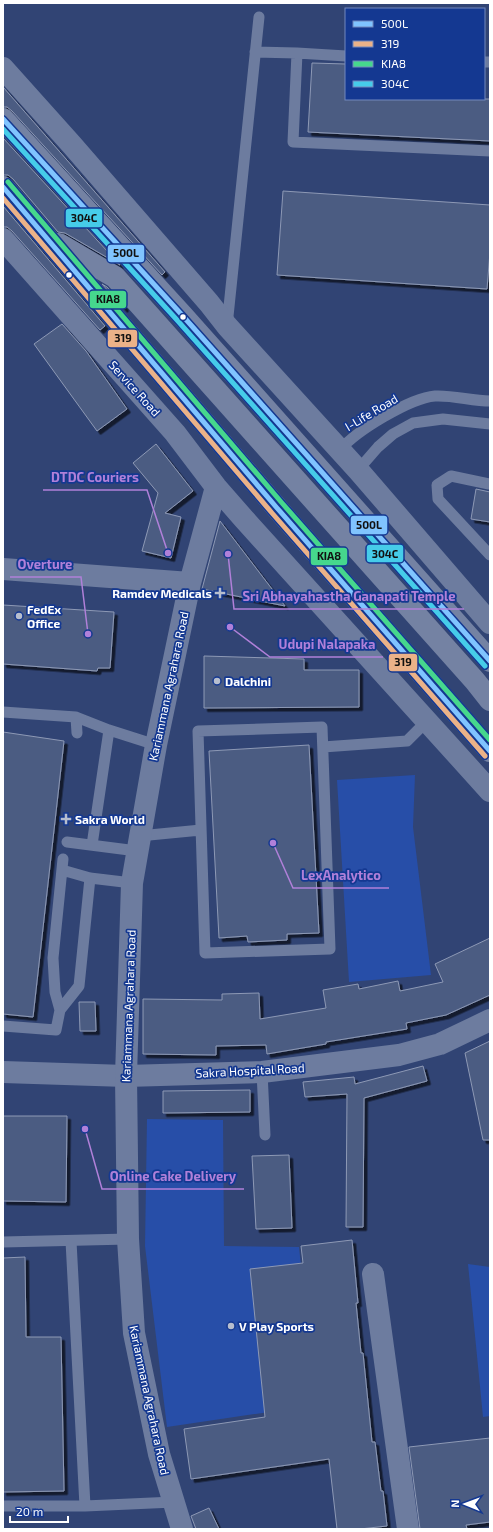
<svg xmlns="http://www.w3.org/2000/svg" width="493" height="1532" font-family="'Exo 2',sans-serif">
<defs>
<filter id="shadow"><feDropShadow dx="3.5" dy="3.5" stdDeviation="0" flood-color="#0009"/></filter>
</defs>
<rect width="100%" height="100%" fill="#314474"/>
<!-- green -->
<path fill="#274ea8" d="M415,775l-2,52 18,148 -82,7 -12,-202z
M147,1119l76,1 1,126 75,1 17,158 -149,22 -22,-181z
M468,1264l22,3v149l-7,1z"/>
<!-- building -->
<path fill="#4c5c82" stroke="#8d99b5" filter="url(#shadow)" d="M312,63l34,1v35h144v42l-182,-9z
M3,87l162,185 -3,3 -150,-164 -5,-4h-4z
M3,138l117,127 -55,-32 -7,-1 -45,-53 -5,-4h-5z
M283,191l207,14v47l-3,37 -210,-14z
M3,206l102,120 -5,4 -88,-99 -5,-4h-4z
M102,284l5,3 18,20 -1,2z
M62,324l24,27 41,58 -30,22 -63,-87z
M156,444l37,47 -28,22 16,4 -10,41 -29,-7 16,-58 -25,-30z
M476,489l14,3v30l-19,-3z
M220,521l65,85 -83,-17z
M3,605l111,7 -4,56h-12l-1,3 -94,-7z
M204,656l100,3v11h55v37l-155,1z
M3,732l61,9 -31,276 -30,-3z
M309,745l10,188 -32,1v6l-39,2 -1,-6 -28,2 -10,-187z
M490,938v57l-44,20 -40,8 1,6 -81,13v2l-59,10 -1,-9 -50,1v9l-73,-1v-55l79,1v-6l37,-1 1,26 66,-11 -3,-18 35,-6 1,5 39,-8 2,10 43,-9 -8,-18z
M79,1002h16l1,29h-16z
M490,1041v99h-7l-18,-87z
M423,1066l4,15 -63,17 -1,129h-17l1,-133 -42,3 -2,-15 51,-5 1,7z
M250,1090v22l-87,1v-22z
M3,1116h64l-1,86 -63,-1z
M289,1155l3,73 -36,1 -4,-73z
M352,1240l6,63h-2l5,50h2l9,89h3l6,49h2l4,35 -27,3h-23l-8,-70 -138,20 -7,-50 81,-12 -15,-148 53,-6 -2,-17z
M25,1257l1,80h35l3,154 -61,1v-234z
M490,1438v84l-24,3 1,4h-47l-11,-82z
M209,1508l10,21h-23l-5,-13z"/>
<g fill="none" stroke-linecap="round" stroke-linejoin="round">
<!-- service -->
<path stroke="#6d7c9f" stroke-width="11" d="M255,52l42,1
M346,56l-49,-3 -4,89 197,9
M484,62h6
M227,326l32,-309
M340,450c16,-19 70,-52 95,-54 18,-1 37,5 55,5
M358,470l20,-23 15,-13 20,-11 30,-4 47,5
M489,484l-38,-8 -14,9 1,14 52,56
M3,712l73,5 33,13 47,15
M76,717l1,16
M322,727l8,222 -125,4 -7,-222z
M323,747l84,-6 20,-20
M139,836l62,-6
M67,842l70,9
M92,845l17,-115
M62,870l28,8 42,5
M60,1010l-5,-18 -2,-34 10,-99
M3,1026l53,4 4,-20 19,-24 11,-108
M262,1072l3,63
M71,1241l14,265
M3,1242l125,-3
M3,1506h82l89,-4"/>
<!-- minor -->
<path stroke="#6d7c9f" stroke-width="22" d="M3,1072l123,4
M373,1274l35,255"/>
<!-- tertiary -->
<path stroke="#6d7c9f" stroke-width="22" d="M3,68l69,77 137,158 18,23 131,144 132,153
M3,239l172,194 41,54 28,32 246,272
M3,569l187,14
M126,1076l136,-4 137,-17 41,-11 50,-24
M182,1529l-23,-75 -25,-121 -6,-94 -2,-163 6,-193 24,-138 34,-162 26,-96"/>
<!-- trunk -->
<path stroke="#7482a3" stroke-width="22" d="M3,119l179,196 308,346
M3,187l274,321 213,243
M59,244l56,33 360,404 15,19"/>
<defs>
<path id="bus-1" d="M3,119l179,196 308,346
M3,187l274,321 213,243"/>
<path id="bus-2" d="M3,198l269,315 213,243"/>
<path id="bus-3" d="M8,182l274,321 208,237"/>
<path id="bus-4" d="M3,129l174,191 308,346"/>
</defs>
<!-- bus-1 casing -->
<use href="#bus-1" stroke="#143891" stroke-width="8"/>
<!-- bus-2 casing -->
<use href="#bus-2" stroke="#143891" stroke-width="8"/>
<!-- bus-3 casing -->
<use href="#bus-3" stroke="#143891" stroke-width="8"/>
<!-- bus-4 casing -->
<use href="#bus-4" stroke="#143891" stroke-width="8"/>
<!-- bus-1 -->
<use href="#bus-1" stroke="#80c4ff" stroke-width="5"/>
<!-- bus-2 -->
<use href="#bus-2" stroke="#ebb288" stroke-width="5"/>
<!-- bus-3 -->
<use href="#bus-3" stroke="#46d78d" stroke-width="5"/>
<!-- bus-4 -->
<use href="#bus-4" stroke="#46cce9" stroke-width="5"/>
</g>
<!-- markers -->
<g fill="#fff" stroke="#143891" stroke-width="1.5">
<circle cx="69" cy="275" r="3.5"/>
<circle cx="183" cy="317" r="3.5"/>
</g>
<g fill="#b7bece" stroke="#143891" stroke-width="1.5">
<path d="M218 587h4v4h4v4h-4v4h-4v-4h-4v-4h4z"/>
<circle cx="19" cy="616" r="4"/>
<circle cx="217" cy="681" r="4"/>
<path d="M64 813h4v4h4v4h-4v4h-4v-4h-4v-4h4z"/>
<circle cx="231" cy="1326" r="4"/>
</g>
<g text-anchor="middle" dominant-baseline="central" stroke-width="3.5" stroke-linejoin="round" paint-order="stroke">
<!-- street labels -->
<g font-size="12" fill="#fff" stroke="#143891">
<text transform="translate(135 388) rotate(48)">Service Road</text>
<text transform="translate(371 412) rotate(-31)">I-Life Road</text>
<text transform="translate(168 686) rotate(-78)">Kariammana Agrahara Road</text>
<text transform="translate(128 1006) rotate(-88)">Kariammana Agrahara Road</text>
<text transform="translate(250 1070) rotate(-3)">Sakra Hospital Road</text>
<text transform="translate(150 1400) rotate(78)">Kariammana Agrahara Road</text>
</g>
<!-- poi labels -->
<g font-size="12" font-weight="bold" fill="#fff" stroke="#143891" text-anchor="start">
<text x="212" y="593" text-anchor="end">Ramdev Medicals</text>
<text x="27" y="609">FedEx<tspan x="27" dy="14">Office</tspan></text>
<text x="225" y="681">Dalchini</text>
<text x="75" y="819">Sakra World</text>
<text x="239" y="1326">V Play Sports</text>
</g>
</g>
<!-- callouts -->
<path fill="none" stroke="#b080d9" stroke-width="1.5" d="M168 553L147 490H43M88 634L81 577H10M228 554L234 609H464M230 627L270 657H383M273 843L293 888H389M85 1129L102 1189H244"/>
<g fill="#b080d9" stroke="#143891" stroke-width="1.5">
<circle cx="168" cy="553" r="4"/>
<circle cx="88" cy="634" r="4"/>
<circle cx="228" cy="554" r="4"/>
<circle cx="230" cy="627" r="4"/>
<circle cx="273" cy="843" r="4"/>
<circle cx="85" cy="1129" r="4"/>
</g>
<g font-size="13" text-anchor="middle" font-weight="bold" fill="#b080d9" stroke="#143891" stroke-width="3.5" stroke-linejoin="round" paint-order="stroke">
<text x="95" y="482">DTDC Couriers</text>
<text x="45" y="569">Overture</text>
<text x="349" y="601">Sri Abhayahastha Ganapati Temple</text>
<text x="327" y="649">Udupi Nalapaka</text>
<text x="341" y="880">LexAnalytico</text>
<text x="173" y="1181">Online Cake Delivery</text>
</g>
<g stroke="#143891" stroke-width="1.5">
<rect x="65" y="208" width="38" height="20" rx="4" fill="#46cce9"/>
<rect x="107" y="244" width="38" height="19" rx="4" fill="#80c4ff"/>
<rect x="89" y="290" width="38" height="19" rx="4" fill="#46d78d"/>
<rect x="107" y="329" width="31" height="19" rx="4" fill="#ebb288"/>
<rect x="350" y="515" width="38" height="20" rx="4" fill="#80c4ff"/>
<rect x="366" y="544" width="38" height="19" rx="4" fill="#46cce9"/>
<rect x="310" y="547" width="38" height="19" rx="4" fill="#46d78d"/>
<rect x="388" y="653" width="30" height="19" rx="4" fill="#ebb288"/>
</g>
<g font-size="11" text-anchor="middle" font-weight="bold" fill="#111">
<text x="84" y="222">304C</text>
<text x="126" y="257">500L</text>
<text x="108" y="303">KIA8</text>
<text x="123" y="342">319</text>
<text x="369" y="529">500L</text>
<text x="385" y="558">304C</text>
<text x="329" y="560">KIA8</text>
<text x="403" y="666">319</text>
</g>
<!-- border -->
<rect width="493" height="1532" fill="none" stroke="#ffffff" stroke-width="8"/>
<!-- legend -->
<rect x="345" y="8" width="140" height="92" fill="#143891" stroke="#7288bd"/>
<rect x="353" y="21" width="20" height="6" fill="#80c4ff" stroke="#7288bd"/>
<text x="381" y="28" font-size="12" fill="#ffffff">500L</text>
<rect x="353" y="41" width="20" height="6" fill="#ebb288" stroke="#7288bd"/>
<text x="381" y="48" font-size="12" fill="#ffffff">319</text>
<rect x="353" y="61" width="20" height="6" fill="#46d78d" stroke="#7288bd"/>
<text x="381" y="68" font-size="12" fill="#ffffff">KIA8</text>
<rect x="353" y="81" width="20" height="6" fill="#46cce9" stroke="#7288bd"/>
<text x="381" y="88" font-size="12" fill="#ffffff">304C</text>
<!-- north arrow -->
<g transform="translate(465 1504) rotate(271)" stroke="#143891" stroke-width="3" paint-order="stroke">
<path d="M0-3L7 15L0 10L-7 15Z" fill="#ffffff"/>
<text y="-6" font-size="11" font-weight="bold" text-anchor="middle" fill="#ffffff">N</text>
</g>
<!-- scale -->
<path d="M10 1516v6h58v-6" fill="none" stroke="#ffffff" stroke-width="2"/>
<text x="16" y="1516" font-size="12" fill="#ffffff" stroke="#143891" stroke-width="3" paint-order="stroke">20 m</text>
</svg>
